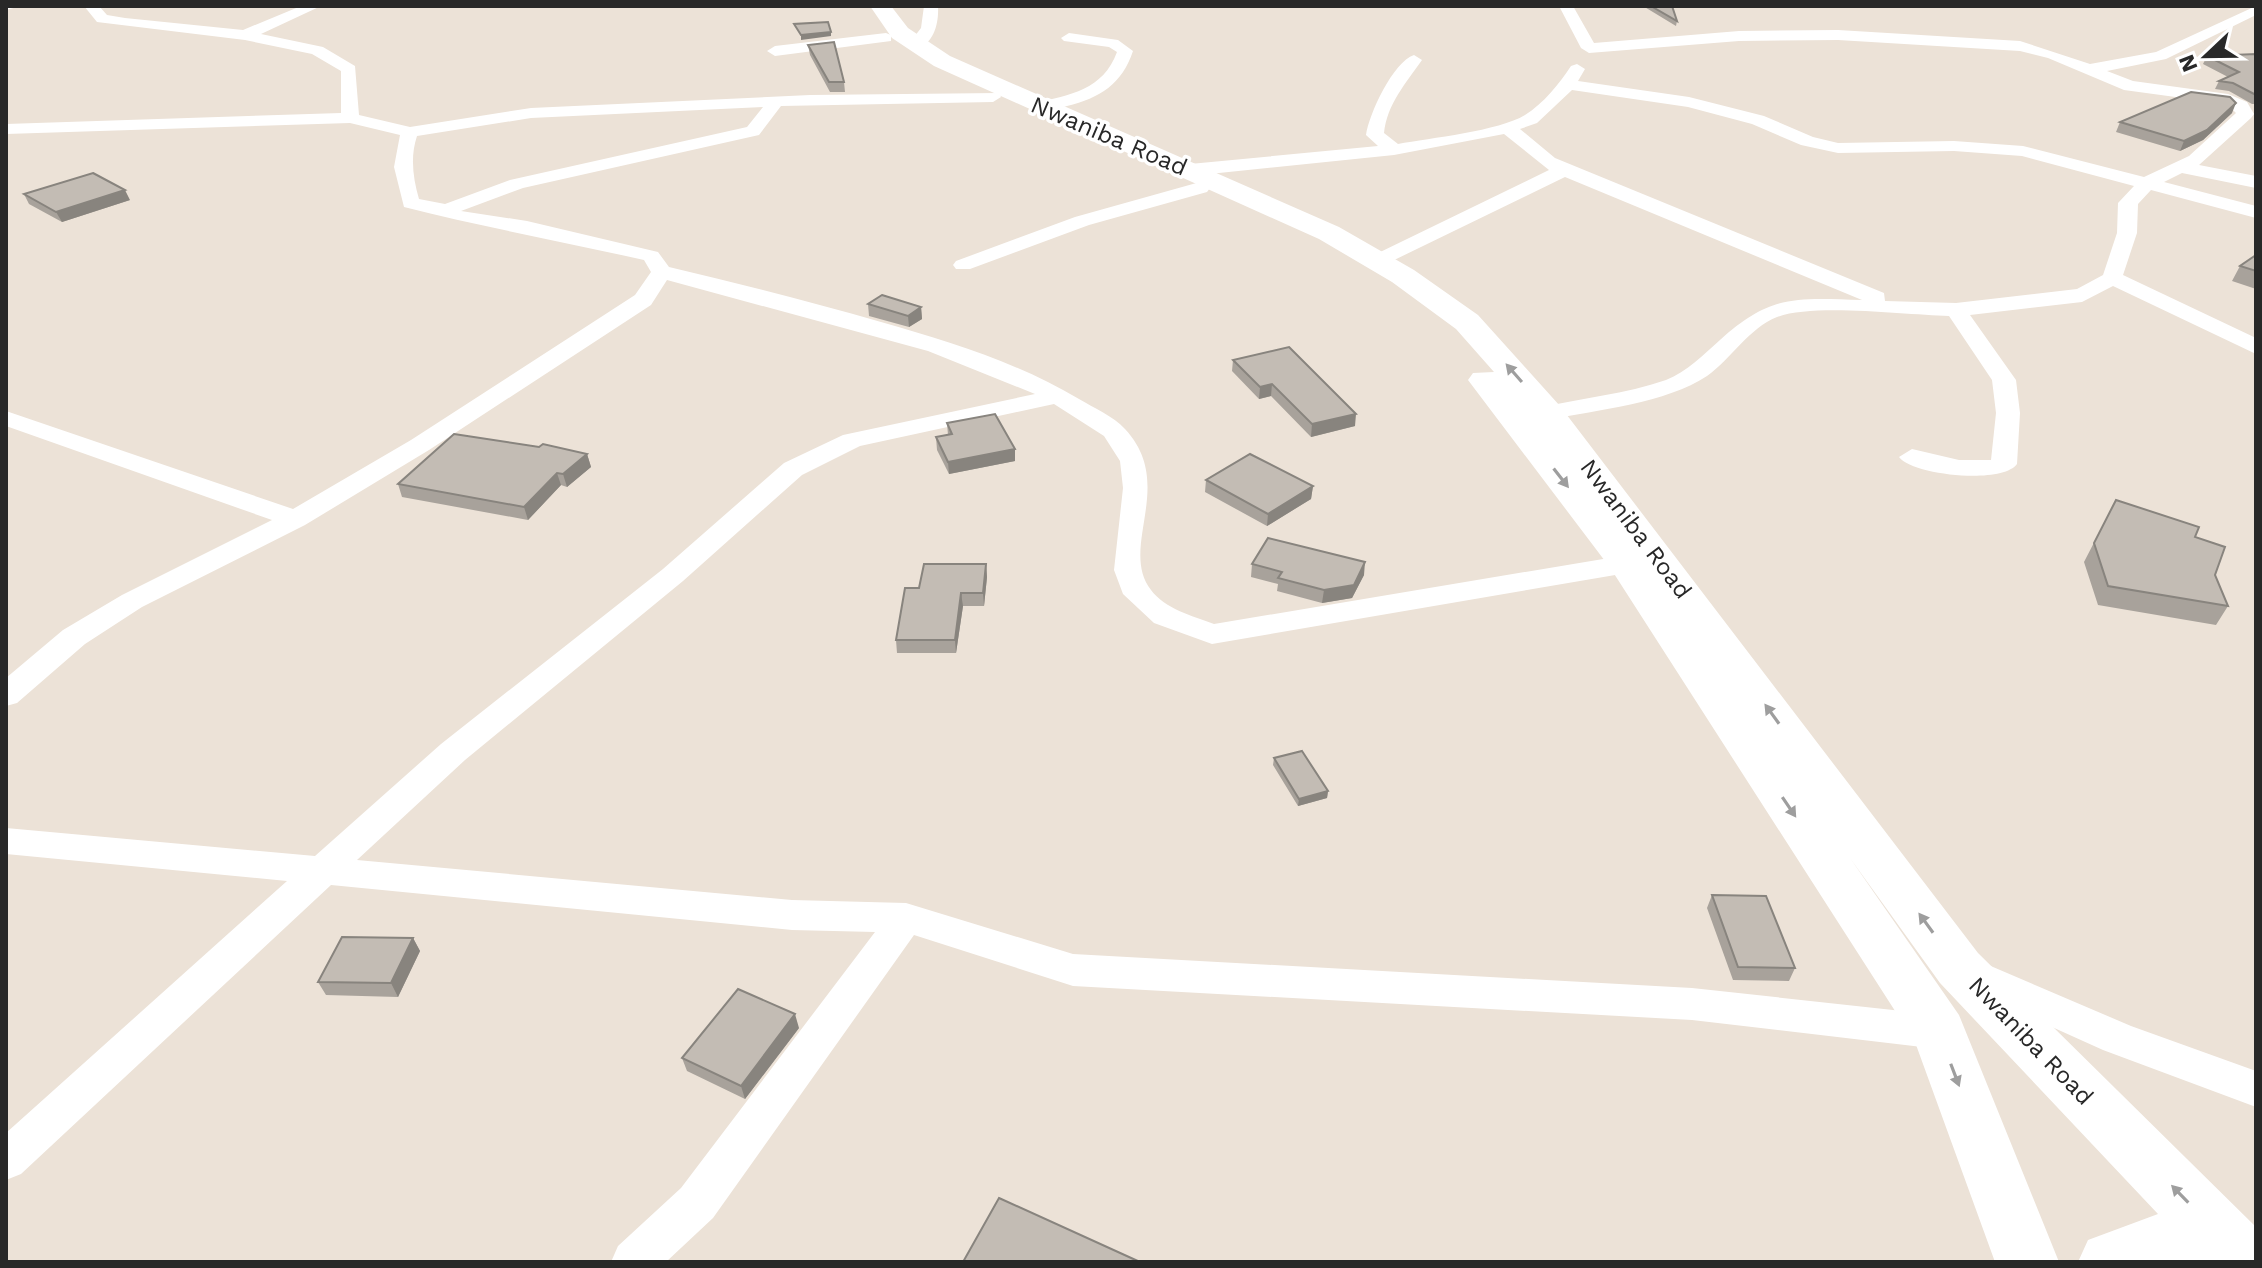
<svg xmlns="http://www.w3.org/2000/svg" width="2262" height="1268" font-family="'Work Sans',sans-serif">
<rect width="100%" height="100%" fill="#ece2d7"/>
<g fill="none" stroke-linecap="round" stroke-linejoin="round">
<!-- street -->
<path fill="#fff" fill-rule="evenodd" d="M6,6h15l-15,4z
M84,6h15l8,9 18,3 118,12 58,-24h20l-60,28 62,13 32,19 4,49 51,12 121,-19 279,-13 189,-2 2,4 -8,5 -212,4 -22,29 -236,53 -62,23 66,10 131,31 11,15c72,17 142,35 212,55 69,20 136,40 198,77 15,9 34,17 46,30 52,56 -7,118 26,161 14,19 42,26 63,34l413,-69 10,3 4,6 -4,6 -10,3 -415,71 -58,-21 -31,-29 -9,-24 9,-82 -3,-27 -16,-25 -50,-32 -194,42 -58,29 -119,106 -218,179 -108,100 435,40 114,3 167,51 619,34 247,27 14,5 6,12 -6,12 -14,5 -247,-29 -619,-34 -159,-51 -201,283 -47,44h-55l7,-16 63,-58 194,-256 -83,-2 -461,-45 -310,289 -15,6v-47l281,-252 -281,-27v-26l309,28 126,-112 222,-175 121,-106 59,-28 192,-41 -107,-43 -261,-71 -16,25 -222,145 -124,75 -163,82 -57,37 -68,59 -11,3v-28l57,-48 59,-35 150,-75 -266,-94v-15l287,98 118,-69 224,-145 16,-23 -7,-12c-80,-18 -161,-33 -240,-53l-10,-40 6,-32 -50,-12 -344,11v-10l335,-11v-42l-29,-17 -67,-14 -148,-18zM763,107l-16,20 -237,53 -65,24 -26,-5c-6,-21 -9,-42 -2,-63l114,-18z
M924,6h14c1,18 -4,37 -22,44l-8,-5 13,-17z
M1559,6h14l21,37 145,-12 99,-1 182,11 70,23 66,-12 100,-46v9l-90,44 -59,12 26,10 95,13 19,8 7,12 -3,4 -52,47 57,11v12l-74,-15 -18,9 92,24v12l-105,-28 -13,14 -1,29 -14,42 133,63v16l-143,-68 -31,16 -112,13 46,65 4,33 -3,51c-15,21 -105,11 -118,-7l13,-8 47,11h32l5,-47 -4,-33 -43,-64c-42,-1 -135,-13 -172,1 -28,11 -46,42 -70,59 -40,27 -111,34 -159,44l-12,-7 3,-5c41,-10 87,-14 127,-28 21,-8 38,-26 54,-40 51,-46 76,-42 142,-40l-297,-123 -179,87h-14l-3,-4 3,-4 177,-86 -45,-36 -110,21 -204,21 -9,-6 9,-6 188,-18 -12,-11c3,-21 27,-73 48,-80l8,5c-16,23 -35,44 -38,73l14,11c32,-6 101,-13 127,-29 18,-11 35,-32 46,-49l6,-2 8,5 -7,12 111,16 75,19 49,21 25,6 116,-2 69,5 121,31 45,-21 47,-43 -9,-9 -103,-14 -76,-32 -28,-7 -182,-11 -99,1 -150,12 -8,-5zM1572,90l116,17 64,17 49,21 37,8 116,-2 68,5 112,30 -16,17 -1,30 -14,42 -26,14 -121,14 -71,-2 -1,-8 -329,-135 -35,-29 17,-6z
M886,33l5,2v6l-116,15 -8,-5 8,-5z
M1069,33l49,7 15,11c-11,33 -33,47 -66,55 -11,3 -21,7 -32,5v-8c35,-8 68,-13 82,-51l-8,-5 -45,-6 -3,-3z
M1200,182l10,6 -3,4 -118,33 -119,44h-14l-3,-4 3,-4 119,-44z
M1986,964l145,62 125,45v36l-153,-57 -131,-59 -5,-11 5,-11z"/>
<!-- secondary -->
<path fill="#fff" fill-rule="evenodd" d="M870,6h21l17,22 42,28 389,171 75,43 64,45 82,91 418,547 278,274v35h-178l10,-22 70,-26 -218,-231 -90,-125 109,157 100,247h-64l-80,-220 -304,-473 -143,-189 5,-7 21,-1 -38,-43 -64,-47 -73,-43 -385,-173 -42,-28z"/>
</g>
<!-- wall -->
<path fill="#a8a29b" d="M1643,6h29l5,15 -1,5z
M808,45l36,37 1,10h-15l-20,-37z
M2256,54v50h-4l-23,-13 -14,-2 4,-8 9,-4 -25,-13 4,-8z
M2232,113l-29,27 -23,11 -64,-19 4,-10z
M24,194l106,6 -68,22 -33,-18z
M2256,255v34l-24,-8 8,-15z
M868,304l53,3 1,12 -13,8 -40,-11z
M1233,360l122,66 -44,11 -40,-41 -12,3 -27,-28z
M947,423l68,38 -66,13 -12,-24 -1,-13 12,-2z
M587,454l4,13 -24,20 -6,-2 -33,35 -126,-23 -4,-13z
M1206,480l107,6 -2,13 -44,27 -62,-34z
M2116,500l79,37 33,69 -12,19 -118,-20 -14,-43z
M986,564l1,13 -3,29h-21l-7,47h-59l-1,-13z
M1252,564l112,11 -12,23 -30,5 -45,-12 1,-7 -27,-7z
M1274,758l54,33 -1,7 -29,8 -25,-41z
M1712,895l83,73 -6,13 -56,-1 -26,-72z
M413,938l7,13 -22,46 -72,-2 -8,-13z
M799,1028l-54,71 -58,-28 -5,-13z"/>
<!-- shaded-wall -->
<path fill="#88847e" d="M831,32v4l-30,4v-5z
M2236,103l-4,10 -29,27 -23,11 4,-10z
M125,190l5,10 -68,22 -6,-10z
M921,307l1,12 -13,8 -1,-11z
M1272,384l-1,12 -12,3 1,-12z
M1356,414l-1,12 -44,11 1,-13z
M1015,449v12l-66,13 -1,-12z
M587,454l4,13 -24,20 -4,-13z
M557,473l4,12 -33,35 -4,-13z
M1313,486l-2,13 -44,27 1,-12z
M1365,562l-1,13 -12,23 -30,5 2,-13z
M986,564l1,13 -3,29 -1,-13z
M961,593l2,13 -7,47 -1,-13z
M1328,791l-1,7 -29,8 1,-7z
M413,938l7,13 -22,46 -7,-14z
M795,1014l4,14 -54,71 -4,-13z"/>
<!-- building -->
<path fill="#c3bcb4" stroke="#88847e" stroke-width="2" d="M1651,6h21l5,15z
M828,22l3,10 -30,3 -7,-11z
M834,42l10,40h-15l-21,-37z
M2256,54v41l-23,-12 -14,-2 20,-9 -32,-16z
M2191,92l39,5 6,6 -29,27 -23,11 -64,-19z
M93,173l32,17 -69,22 -32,-18z
M2256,255v16l-16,-5z
M882,295l39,12 -13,9 -40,-12z
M1289,347l67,67 -44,10 -40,-40 -12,3 -27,-27z
M995,414l20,35 -67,13 -12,-25 16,-3 -5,-11z
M454,434l85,13 4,-3 44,10 -24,20 -6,-1 -33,34 -126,-23z
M1250,454l63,32 -45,28 -62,-34z
M2116,500l83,27 -4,10 30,10 -10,28 13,31 -120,-20 -14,-43z
M1268,538l97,24 -11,23 -30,5 -46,-12 4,-6 -30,-8z
M924,564h62l-3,29h-22l-6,47h-59l9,-52h14z
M1302,751l26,40 -29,8 -25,-41z
M1712,895l54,1 29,72 -57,-1z
M342,937l71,1 -22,45 -73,-1z
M738,989l57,25 -54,72 -59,-28z
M999,1198l141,64h-177z"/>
<!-- one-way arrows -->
<defs><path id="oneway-solid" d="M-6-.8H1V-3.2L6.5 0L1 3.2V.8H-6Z" transform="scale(2)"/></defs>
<g fill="#9e9e9e">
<use href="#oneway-solid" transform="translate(1514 373) rotate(-131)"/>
<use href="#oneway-solid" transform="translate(1561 478) rotate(52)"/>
<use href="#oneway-solid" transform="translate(1772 714) rotate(-126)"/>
<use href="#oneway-solid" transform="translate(1789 807) rotate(56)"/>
<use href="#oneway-solid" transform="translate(1926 923) rotate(-126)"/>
<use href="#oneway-solid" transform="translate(1955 1075) rotate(69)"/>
<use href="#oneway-solid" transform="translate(2180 1194) rotate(-134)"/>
</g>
<g text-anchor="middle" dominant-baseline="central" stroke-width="7" stroke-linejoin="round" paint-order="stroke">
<!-- street labels -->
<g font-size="24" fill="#282828" stroke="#fff">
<text transform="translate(1109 136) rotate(23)">Nwaniba Road</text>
<text transform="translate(1636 529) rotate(53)">Nwaniba Road</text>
<text transform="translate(2031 1041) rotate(46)">Nwaniba Road</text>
</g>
</g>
<!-- border -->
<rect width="2262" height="1268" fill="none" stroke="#282828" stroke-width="16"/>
<!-- north arrow -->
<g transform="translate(2206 56) rotate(248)" stroke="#ffffff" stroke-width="6" paint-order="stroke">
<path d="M0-6L14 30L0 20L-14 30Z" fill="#282828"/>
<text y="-12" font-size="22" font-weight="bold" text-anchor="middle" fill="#282828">N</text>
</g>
</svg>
